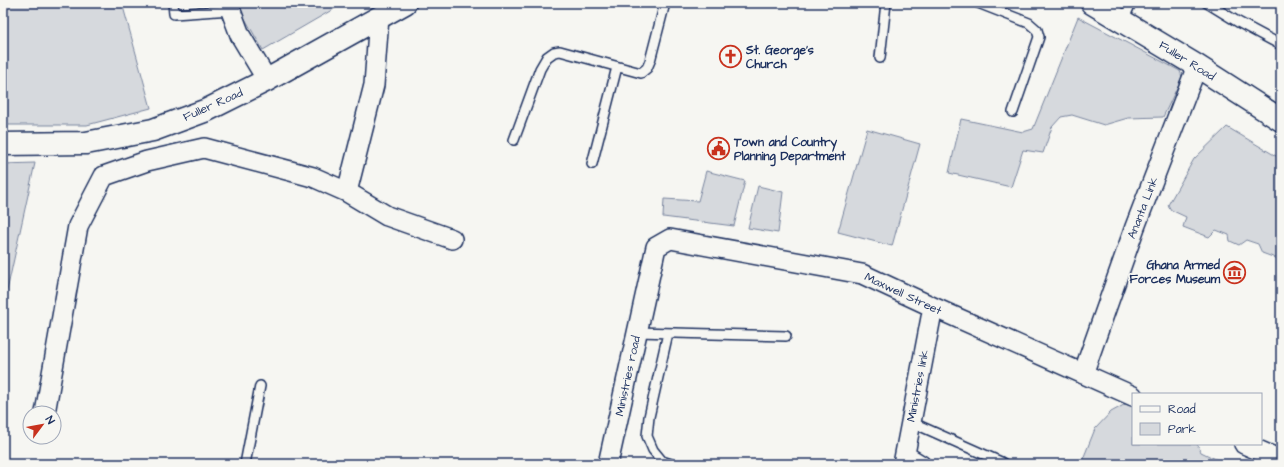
<svg xmlns="http://www.w3.org/2000/svg" width="1284" height="467" font-family="'Architects Daughter',sans-serif">
<rect width="100%" height="100%" fill="#f6f6f2"/>
<filter id="ink" filterUnits="userSpaceOnUse"><feTurbulence type="fractalNoise" baseFrequency=".025" numOctaves="2"/><feDisplacementMap in="SourceGraphic" scale="8" xChannelSelector="R" yChannelSelector="G"/><feConvolveMatrix kernelMatrix="1 2 1 2 8 2 1 2 1" color-interpolation-filters="sRGB"/></filter>
<g filter="url(#ink)">
<!-- green -->
<path fill="#d6d9dd" stroke="#78849e" d="M3,3h119l29,105 -64,17h-84z
M236,3h108l-81,47z
M1078,17l102,54 2,6 -19,40 -35,1 -24,7 -32,-10 -11,2 -9,10 -9,26 -20,-3 -12,37 -62,-14 12,-54 62,13 10,-3z
M1227,127l54,32v101l-19,-7 -4,-9 -12,-4 -7,5 -9,-4 -1,-6 -13,-5 -7,7 -26,-10 3,-10 -15,-7 -3,-5 26,-46z
M867,129l53,15 -28,102 -54,-14z
M35,163l-32,146v-145z
M706,171l39,10 -11,45 -71,-9 1,-18 34,2z
M758,186l25,6 -5,41 -30,-5z
M1131,401l2,1v42h64l4,8 25,12h-145l14,-35 16,-17z"/>
<g fill="none" stroke-linecap="round" stroke-linejoin="round">
<defs>
<path id="service" d="M173,3l1,11 57,-4
M978,3l51,20 8,7 2,7 -26,75
M1207,3l31,19 43,23
M1123,21l8,-18
M880,58l6,-55
M514,140l26,-71 7,-12 7,-5 6,-1 81,22 6,-5 3,-7 15,-58
M592,164l25,-97
M637,332l149,4
M668,333l-19,84 -2,19 6,14 9,11 9,3
M911,422l90,40 3,2
M906,450l18,11 2,3
M245,464l15,-78"/>
<path id="minor" d="M228,3l12,32 27,45
M347,192l27,-107 5,-68
M1083,374l52,-147 62,-161
M45,413l33,-187 26,-50 43,-15 57,-13 109,29 34,15 40,24 65,23
M1244,444l37,16
M608,464l48,-217 14,-8 192,35 71,33 200,89
M903,464l30,-157"/>
<path id="tertiary" d="M1092,3l105,63 84,54
M3,144l83,-1 67,-13 54,-20 60,-30 138,-77"/>
</defs>
<!-- service casing -->
<use href="#service" stroke="#1b2f5e" stroke-width="12"/>
<!-- minor casing -->
<use href="#minor" stroke="#1b2f5e" stroke-width="22"/>
<!-- tertiary casing -->
<use href="#tertiary" stroke="#1b2f5e" stroke-width="25"/>
<!-- service -->
<use href="#service" stroke="#f6f6f2" stroke-width="9"/>
<!-- minor -->
<use href="#minor" stroke="#f6f6f2" stroke-width="19"/>
<!-- tertiary -->
<use href="#tertiary" stroke="#f6f6f2" stroke-width="22"/>
</g>
</g>
<!-- icons -->
<defs>
<symbol id="church-ring" viewBox="-11 -11 22 22"><circle r="9.5" fill="#f6f6f2" stroke="#c8321e" stroke-width="1.5"/><path d="M-1.2-6h2.4v3.5h3.3v2.4h-3.3V6h-2.4V-.1h-3.3v-2.4h3.3Z" fill="#c8321e"/></symbol>
<symbol id="civic-ring" viewBox="-11 -11 22 22"><circle r="9.5" fill="#f6f6f2" stroke="#c8321e" stroke-width="1.5"/><path d="M-.6-6.5H3V-4.5H.6V-3L4-1V1h2V6H-6V1h2V-1L-.6-3ZM-1.2 2.5V6h2.4V2.5Z" fill="#c8321e"/></symbol>
<symbol id="museum-ring" viewBox="-11 -11 22 22"><circle r="9.5" fill="#f6f6f2" stroke="#c8321e" stroke-width="1.5"/><path d="M0-6L6-3V-2H-6V-3ZM-5-1h2V3h-2ZM-1-1h2V3h-2ZM3-1h2V3H3ZM-6 4H6V6H-6Z" fill="#c8321e"/></symbol>
</defs>
<g fill-rule="evenodd">
<use href="#church-ring" x="718" y="44" width="25" height="25"/>
<use href="#civic-ring" x="706" y="136" width="25" height="25"/>
<use href="#museum-ring" x="1222" y="260" width="25" height="25"/>
</g>
<g text-anchor="middle" dominant-baseline="central" stroke-width="3.5" stroke-linejoin="round" paint-order="stroke">
<!-- poi labels -->
<g font-size="12" font-weight="bold" fill="#1b2f5e" stroke="#f6f6f2" text-anchor="start">
<text x="746" y="50">St. George's<tspan x="746" dy="14">Church</tspan></text>
<text x="734" y="142">Town and Country<tspan x="734" dy="14">Planning Department</tspan></text>
<text x="1220" y="265" text-anchor="end">Ghana Armed<tspan x="1220" dy="14">Forces Museum</tspan></text>
</g>
<!-- street labels -->
<g font-size="12" fill="#1b2f5e" stroke="#f6f6f2">
<text transform="translate(1187 61) rotate(32)">Fuller Road</text>
<text transform="translate(213 105) rotate(-24)">Fuller Road</text>
<text transform="translate(1143 208) rotate(-69)">Ananta Link</text>
<text transform="translate(903 294) rotate(25)">Maxwell Street</text>
<text transform="translate(628 376) rotate(-78)">Ministries road</text>
<text transform="translate(918 386) rotate(-79)">Ministries link</text>
</g>
</g>
<!-- margin -->
<rect width="1284" height="467" fill="none" stroke="#f6f6f2" stroke-width="16"/>
<rect x="8" y="8" width="1268" height="451" fill="none" stroke="#1b2f5e" stroke-width="1.5" filter="url(#ink)"/>
<!-- legend -->
<rect x="1132" y="393" width="130" height="52" fill="#f6f6f2" stroke="#9ea6b7"/>
<rect x="1140" y="406" width="20" height="6" fill="#f6f6f2" stroke="#9ea6b7"/>
<text x="1168" y="413" font-size="12" fill="#1b2f5e">Road</text>
<rect x="1140" y="423" width="20" height="12" fill="#d6d9dd" stroke="#9ea6b7"/>
<text x="1168" y="433" font-size="12" fill="#1b2f5e">Park</text>
<!-- north arrow -->
<g transform="translate(42 425) rotate(58)"><circle r="19" fill="#f6f6f2" stroke="#9ea6b7"/>
<path d="M0-3L7 15L0 10L-7 15Z" fill="#c8321e"/>
<text y="-6" font-size="11" font-weight="bold" text-anchor="middle" fill="#1b2f5e">N</text>
</g>
</svg>
